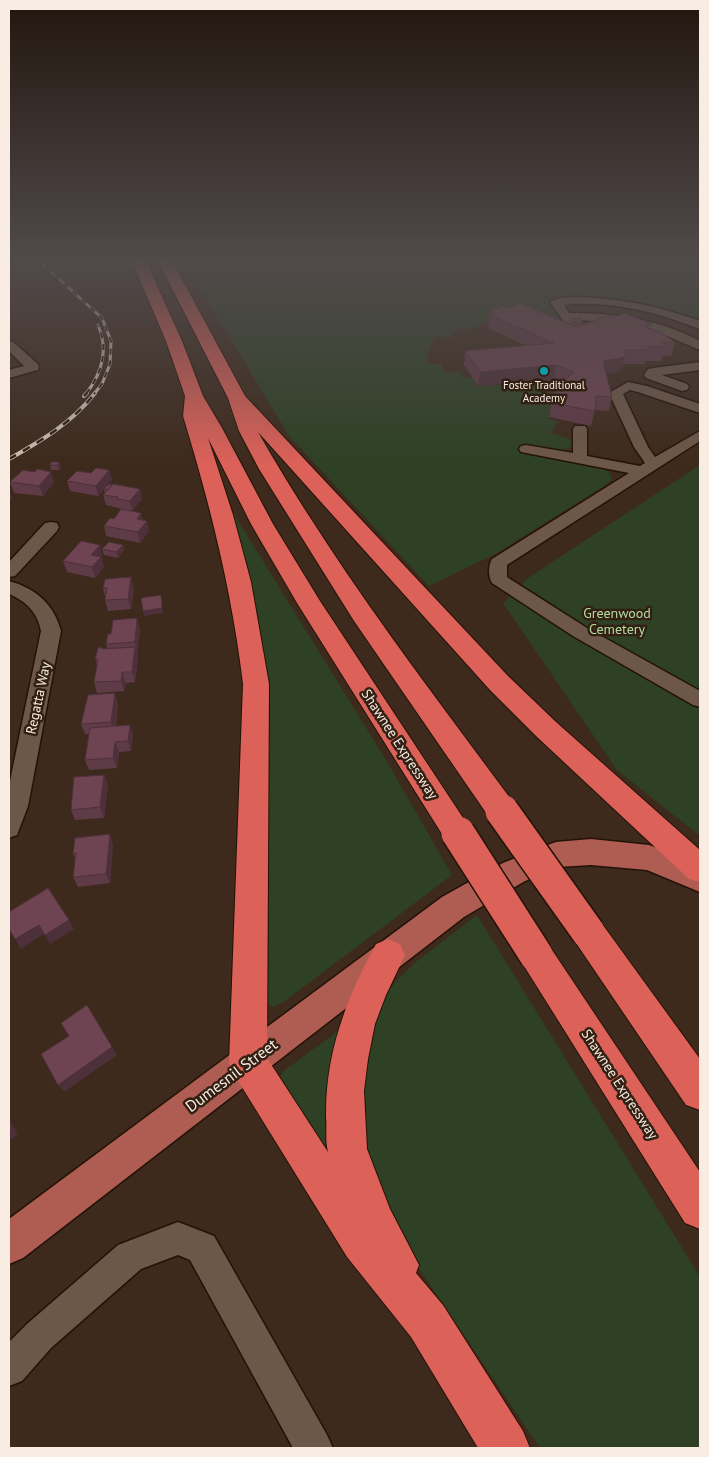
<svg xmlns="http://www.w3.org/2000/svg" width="709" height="1457" font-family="'PT Sans',sans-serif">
<rect width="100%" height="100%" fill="#3d2a1c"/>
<!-- green -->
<path fill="#2e4125" d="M333,259h367v63c-46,-16 -102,-24 -151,-23l23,37 -78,-19 -24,13 -10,-3 -11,11 -13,-2c-6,9 -10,16 -8,28h13l4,9 15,-1 4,6 8,-1 6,10 75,-8 17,7 -21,20 6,2 -7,10 10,3 -7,12 19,6 2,4 -1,4 -14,4 -34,-7 -4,6 36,10 43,6 11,6 3,6 -5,6 -110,69 -68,33 -140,-150 -92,-153z
M700,465v371l-83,-66 -114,-167 25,-25z
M229,506l157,254 66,115 -170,128 -10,4 -4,-4 -2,-8 2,-293 -10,-87z
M477,915l223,362v171h-160l-138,-205 -34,-68 -12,-76 24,-97 17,-22 20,-19z
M338,1031l4,3 -1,139 -61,-90 1,-8 4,-5z"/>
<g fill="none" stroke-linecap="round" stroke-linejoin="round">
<defs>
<path id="minor" d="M572,297c44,0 87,9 128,24v8c-12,-4 -24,-9 -37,-13 -31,-9 -67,-15 -99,-11l5,8c46,0 90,6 131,28v9l-52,-22 -30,-6 -44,-2 2,2 -2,3h-8l-16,-23 6,-3z
M9,341l4,1 25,22 1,3 -1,3 -29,8v-8l15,-4 -15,-15z
M700,362v8l-38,5 25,9 2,3 -2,3 -5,1 -36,-13 -2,-3 4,-6 5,-1z
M628,382l19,4 53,18v9l-62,-21 -8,-2 -7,4 25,53 7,10 45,-26v10l-193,124v12l80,51 113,63v16l-7,-2 -120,-69 -81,-53c-4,-6 -4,-18 0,-24l137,-86 -108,-21 -2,-3 2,-3 5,-1 47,8v-24l2,-3h10l2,3v27l53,10 5,-3 -11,-16 -25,-54z
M51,522l6,1 2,4 -2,4 -42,45 -6,1v-15l36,-39z
M9,581c26,7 45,23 52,50l-33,175 -11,29 -8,3v-52l32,-155c-4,-19 -14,-29 -32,-37z
M178,1222l36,14 113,199 6,13h-40l-103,-188 -12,-5 -37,14 -90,79 -29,33 -13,5v-44l18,-18 91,-79z"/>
<path id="major" d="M591,839l58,6 51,20v27l-53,-22 -56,-5 -33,2 -33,14 -61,36 -441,341 -14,6v-45l433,-322 61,-34 42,-17 11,-4z"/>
<path id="highway" d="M131,259h14l37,82 21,55 19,32 51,96 47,77 153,232 -4,9 -11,4 -11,-4 -150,-239 -46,-79 -43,-86 25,77 18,67 18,102 -2,374 61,94c-3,-11 -1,-24 -2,-35 -1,-63 20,-118 50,-173l12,-5 12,5 5,11 -19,40 -11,29 -7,35 -4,32 3,58 23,60 29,56 -3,8 27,32 80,126 7,17h-52l-67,-111 -64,-80 -112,-181 -6,-13 14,-379c-11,-92 -33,-180 -60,-268l2,-20 -19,-55z
M157,259h14l74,137 263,280 48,46 144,128v32l-11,-3 -153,-143 -46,-46 -232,-258c74,130 166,250 255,370l4,9 -4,9 -11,3 -11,-3 -137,-199 -95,-152 -20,-38 -11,-33z
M588,917l12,4 100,138v51l-14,-5 -110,-162 -5,-11 5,-11z
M536,939l12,5 152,228v57l-15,-6 -161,-257 -5,-11 5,-11z"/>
</defs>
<!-- minor casing -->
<use href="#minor" stroke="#231206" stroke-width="3"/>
<!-- major casing -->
<use href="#major" stroke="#231206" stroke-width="3"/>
<!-- highway casing -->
<use href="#highway" stroke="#231206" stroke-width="2"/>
<!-- minor -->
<use href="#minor" fill="#6d5748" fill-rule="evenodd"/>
<!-- major -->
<use href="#major" fill="#af5d52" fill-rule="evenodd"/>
<!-- highway -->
<use href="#highway" fill="#db6159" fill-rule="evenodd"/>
<defs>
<path id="rail-far1" d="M37,259l65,59 9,23 -1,23 -8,20 -8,10
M86,394c16,-21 23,-44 12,-69"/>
<path id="rail" d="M84,396l3,-3
M9,459c32,-18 64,-37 86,-66"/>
</defs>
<!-- rail-far1 casing -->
<use href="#rail-far1" stroke="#cebfb5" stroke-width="3"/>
<!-- rail casing -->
<use href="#rail" stroke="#cebfb5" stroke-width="4"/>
<!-- rail-far1 -->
<use href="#rail-far1" stroke="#322013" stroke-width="2" stroke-dasharray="6" stroke-linecap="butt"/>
<!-- rail -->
<use href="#rail" stroke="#322013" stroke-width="2.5" stroke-dasharray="8" stroke-linecap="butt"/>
<defs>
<path id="highway-bridge" d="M502,811l86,121
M458,833l78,122"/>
</defs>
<!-- highway-bridge casing -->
<use href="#highway-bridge" stroke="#231206" stroke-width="36" stroke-linecap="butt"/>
<!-- highway-bridge -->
<use href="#highway-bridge" stroke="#db6159" stroke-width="33"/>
</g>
<!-- wall -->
<path fill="#5f3a47" d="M507,308l65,17 -1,-2 1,-4 10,3 -1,3 70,3 24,14 -4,14h-8l-2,5h-15l-1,3h-22l-1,5 -3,2 -13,3 6,23 -3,14 -14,-1 -4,16 -42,-9 2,-11h-1l2,-14 10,-10 -8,-3 -76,7 -14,-21 1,-14 62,-5 -39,-18 2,-17z
M59,462l2,5 -2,3h-8l-1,-5z
M109,470l3,10 -5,6 33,3 2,10 -10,12 11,9 6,11 -9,12 -34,-7 -2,-10 10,-7 7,-9 -2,-2 -13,-3 -3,-10 2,-2 -1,-4 -6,7 -28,-5 -3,-10 24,-8z
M10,482h44l-11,14 -29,-3z
M123,545l1,5 -6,8 -14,-3 -2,-6z
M102,555l-1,2 3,10 -9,11 -28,-6 -4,-11z
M103,588h31l-3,21 -23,2 -3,-11v-4z
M140,629l-3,24 1,5 -3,24 -9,1 -2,8 -27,2 -3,-11 3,-17 -2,-6 8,-10h4l-1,-5z
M118,704l-2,22 17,9 -2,16 -12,1 -2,16 -28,2 -4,-10 4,-26h-4l-4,-10z
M104,775l4,10 -4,33 -29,2 -4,-10z
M113,844l-3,39 -32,4 -5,-10 2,-18 -2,-5z"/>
<!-- shaded-wall -->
<path fill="#4d3039" d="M625,355l-3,14 -3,2 -19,4 3,-14z
M556,365l-2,14 -76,7 2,-14z
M59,462l2,5 -2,3 -2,-5z
M109,470l3,10 -14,16 -2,-10z
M51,472l3,10 -11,14 -4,-10z
M140,489l2,10 -10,12 -2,-10z
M9,490l3,9 -3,3z
M141,513l3,10 -7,-4z
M147,521l2,10 -9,12 -2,-11z
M100,545l2,10 -4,5 3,-3 3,10 -9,11 -3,-11 -1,-12z
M123,545l1,5 -6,8 -2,-6z
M131,577l3,11 -3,21 -3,-10z
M161,595l2,18 -19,3 -1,-5z
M137,618l3,11 -3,24 -2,-11z
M135,647l3,11 -3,24 -3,-10z
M122,672l4,11 -2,8 -3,-10z
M115,693l3,11 -3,28 -4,-10z
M130,725l3,10 -2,16 -3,-10z
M115,742l4,10 -2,16 -4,-10z
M104,775l4,10 -4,33 -4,-11z
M110,834l3,10 -3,39 -4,-9z
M69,920l5,9 -24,15 -5,-9z
M39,925l5,9 -23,15 -6,-10z
M112,1047l5,8 -53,37 -6,-7z
M9,1119l9,15 -9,7z"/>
<!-- building -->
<path fill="#6e4452" stroke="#4d3039" d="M520,303l57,24 32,-12 9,1 6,-3 28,11 -6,3 15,6 14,9 -13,1 3,4h-18l2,3h-24v5l-3,3 -19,3 9,36 -16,-1 -1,15 -43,-8 8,-9 -8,-2 22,-20 -18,-7 -76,7 -15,-21 89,-8 -65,-28 6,-2 -5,-2 12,-5 5,2z
M581,318l1,4h-8l-2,-3z
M51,462h8l-2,3h-7z
M96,468l13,2 -13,16 -29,-5 10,-10 14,2z
M38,469l13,3 -12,14 -29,-4 13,-12 11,2z
M110,484l2,1 -4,5 -4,-2z
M113,484l27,5 -10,12 -13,-2 1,-2 -15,-2z
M121,509l20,4 -4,6 10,2 -9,11 -34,-6 6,-8 4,1z
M81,541l19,4 -9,10 10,2 -9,10 -29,-6z
M109,542l14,3 -7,7 -14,-3z
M131,577l-3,22 -23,1 2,-12h-4l2,-9z
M161,595l1,13 -19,3 -2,-13z
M137,618l-2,24 -29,2 2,-10h3l2,-14z
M102,647v2l33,-2 -3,25h-10l-1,9 -27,1 4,-23h-3l3,-11z
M115,693l-4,29 -30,2 7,-29z
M130,725l-2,16 -13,1 -2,16 -28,2 5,-32z
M104,775l-4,32 -29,3 3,-33z
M110,834l-4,40 -33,3 3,-24 -3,1 2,-16z
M48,888l21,32 -24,15 -6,-10 -24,14 -6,-10v-17z
M87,1005l25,42 -54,38 -17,-31 28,-18 -8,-13z"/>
<!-- sky -->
<linearGradient id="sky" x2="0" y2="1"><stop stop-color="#22170f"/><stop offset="0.56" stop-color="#514a4b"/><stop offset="1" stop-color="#514a4b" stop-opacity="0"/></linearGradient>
<rect width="709" height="463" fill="url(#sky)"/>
<!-- markers -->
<circle fill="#0f9aa8" stroke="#322013" stroke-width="2" cx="544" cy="371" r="5"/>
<g text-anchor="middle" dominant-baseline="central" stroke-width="5" stroke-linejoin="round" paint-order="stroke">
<!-- far-poi labels -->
<g font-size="11" fill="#f9ece3" stroke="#322013">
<text x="544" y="385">Foster Traditional<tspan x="544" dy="13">Academy</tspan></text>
</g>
<!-- park labels -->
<g font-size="14" fill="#b3dba1" stroke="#322013">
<text x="617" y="613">Greenwood<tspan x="617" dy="16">Cemetery</tspan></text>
</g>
<!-- street labels -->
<g font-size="14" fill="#f9ece3" stroke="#322013">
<text transform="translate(38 698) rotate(-78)">Regatta Way</text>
<text transform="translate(400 744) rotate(57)">Shawnee Expressway</text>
<text transform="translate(620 1084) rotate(57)">Shawnee Expressway</text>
</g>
<!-- near-street labels -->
<g font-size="16" fill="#f9ece3" stroke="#322013">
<text transform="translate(231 1075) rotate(-37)">Dumesnil Street</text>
</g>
</g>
<!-- border -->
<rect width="709" height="1457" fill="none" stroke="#f9ece3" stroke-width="20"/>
</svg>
